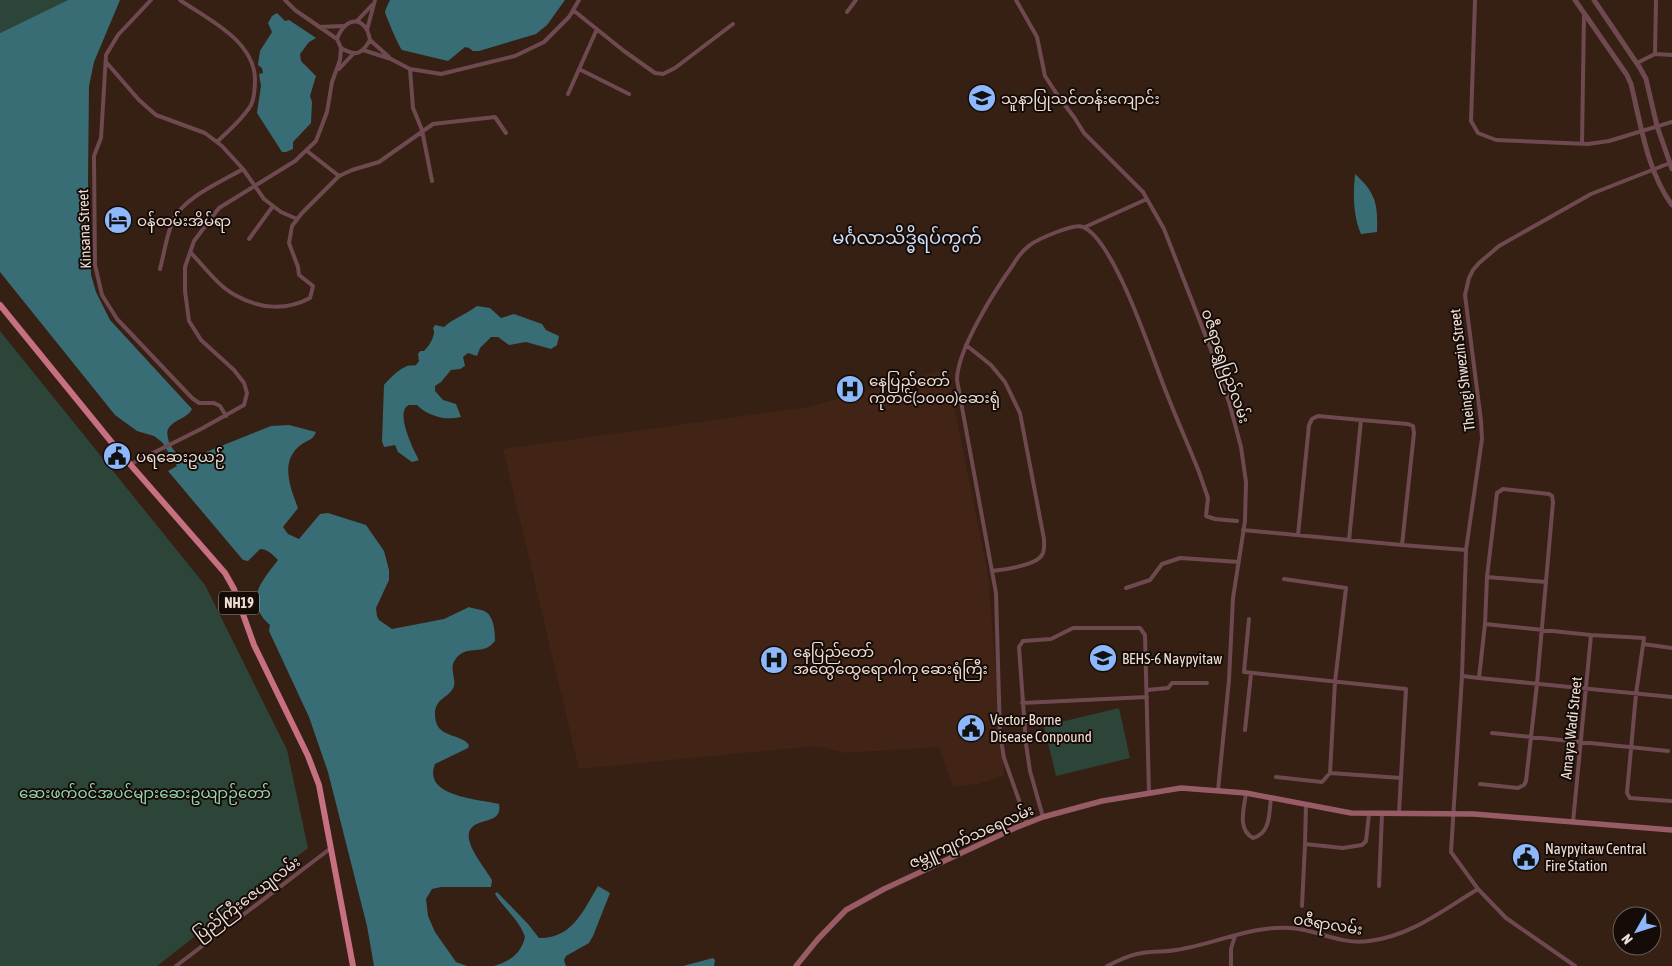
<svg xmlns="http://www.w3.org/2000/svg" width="1672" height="966" font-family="'Asap Condensed','Noto Sans Myanmar',sans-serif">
<rect width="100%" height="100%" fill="#361f13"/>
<!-- built -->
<path fill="#412415" d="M947,369l41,205 16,202 -26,8 -25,3 -14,-40 -94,6 -28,-7 -238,23 -76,-320 304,-42z"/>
<!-- green -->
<path fill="#2d4538" d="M0,0h68l-68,33z
M0,331l205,254 82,165 21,98 -151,118h-157z
M1119,708l11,50 -74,18 -12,-50z"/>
<!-- water -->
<path fill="#386d76" d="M68,0h52l-26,62 -5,24 -1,95 3,94 5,17 14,28 82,89c-6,12 -29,12 -24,29 1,8 8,15 14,20h9l80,-32 18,-1 27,7c-3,8 -8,8 -14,12 -23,16 -12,43 -4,64l-15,19 5,7 11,5 21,-25 8,-1 38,12 18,26 5,19v10l-13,28 1,8 2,4 13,9 52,-10 25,-12c5,2 13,2 17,5 8,5 9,20 9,29 -2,2 -5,6 -9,7 -10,4 -23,-1 -31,12 -6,8 1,18 -1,26 -4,12 -19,11 -19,28 0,5 1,10 4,14 8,9 24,8 30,17l-1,3 -33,16c-13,33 44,35 64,40 4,21 -22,13 -29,26 -7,13 16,39 22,50l-1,7h-50l-9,2 -6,10 2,17 7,16 21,30 11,4h-93l-7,-40 -39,-154 -19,-55 -40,-86 1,-6c-27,-24 -9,-43 8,-65 -5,-5 -10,-11 -18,-11l-12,12 -5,-1 -75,-89 9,-5 -15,-24 -8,-6 -17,-5 -22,-16 -115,-143v-239z
M390,0h175l-18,25 -11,9 -57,17h-6l-4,-3 -4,-1 -17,14 -46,-11c-3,-3 -17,-36 -17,-38 1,-4 3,-8 5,-12z
M277,13l8,8 4,-1 27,18 -7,4 -9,12 1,7 15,15 -6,20 2,6 -1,21 -18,19v7l-7,3h-4l-25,-39 4,-27 -2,-12 4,-1 -1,-5 -4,-3 2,-14 12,-19 -4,-9 4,-7z
M1355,174c21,19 23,30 22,58l-16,2c-8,-19 -8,-39 -6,-60z
M477,306l13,2 11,10 13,-4 28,10 4,6 13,6 -2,9 -6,4 -25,-7 -17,3 -11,-8h-7l-11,11 -3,8 -9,-3 -5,4 2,9 -5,3 -9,1 -10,12 -6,4v5l8,9 13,4 5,13c-16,4 -33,-1 -44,-12 -1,0 -7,0 -8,0 -15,6 5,46 10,55l-7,2 -14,-10 -3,-7 -11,2 -2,-6 2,-56c6,-7 15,-16 23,-19 3,-1 6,0 9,-1l3,-4 -1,-7 2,-3h4c4,-4 9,-11 10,-18 0,-7 -3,-1 1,-8l9,2c8,-8 23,-13 33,-21z
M598,886l12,7 -17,43 -4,7 -23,13 -2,4 2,6h-72c16,-5 27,-12 31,-29 -6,-18 -20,-27 -30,-43l2,-2 31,32 11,14c33,1 44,-27 59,-52z
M713,958l2,2 -1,6h-58h27z"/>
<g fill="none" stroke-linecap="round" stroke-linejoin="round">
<!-- minor -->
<path stroke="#6f4950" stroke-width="4" d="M151,0l-33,35 -12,20 -5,83 -7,18 1,109 7,30 15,24 75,79 7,5h15l6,3 6,10
M180,0c29,20 73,40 75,78 0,9 0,19 -4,27 -8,14 -23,26 -34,37
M285,0l10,10 42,29
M1016,0l21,37 8,39 15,23 14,18 10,16 59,59 21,37 51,131 14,42 12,45 5,35 -1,39 -12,77 -4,82 -11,110
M1475,0l-4,121 7,12 18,7 92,4 21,-3 63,-19
M573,10l51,41 31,22 8,1 12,-6 58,-44
M847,12l9,-12
M357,21l15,-16
M319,27l24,-1
M367,30l8,-30
M370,40l19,17
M363,50l28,9 19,10 31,5 74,-18 29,-14 25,-25 10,-17
M1655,54l1,-54
M106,62l33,38 17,15 49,18 17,13 21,23 21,30 17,13 16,7
M1637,63l18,-9 17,1
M339,69l15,-16
M410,69l3,39 9,22 10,51
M579,69l50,25
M568,94l29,-65
M1582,144l2,-131
M307,151l32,25
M1085,227l62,-28
M249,239l24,-33
M190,252c14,14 28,34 45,43 24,14 51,16 75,3l3,-12 -14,-11 -1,-8 -9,-24 3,-17 10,-13 37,-37 13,-6 27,-8 54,-38 62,-7 11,16
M160,269c4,-15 6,-31 12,-46 8,-24 49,-41 71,-54
M966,345l25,20 14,17 15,31 24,126c0,5 1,11 -2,16 -6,10 -38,15 -50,16
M1361,420l47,4 5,2 1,7 -12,112 64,5
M131,464l70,-35 43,-24 3,-12 -3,-10 -10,-13 -33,-30 -12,-19 -4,-30v-24l9,-26 25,-33 76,-47 21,-20 11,-29 5,-30 8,-22 1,-12 -4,-9c8,-23 29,-24 33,1 -8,14 -14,17 -29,8
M1243,530l159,15
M1298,535l11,-110 3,-6 6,-3 43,4 -12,120
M1487,577l59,5
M1284,579l62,9 -11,94 -5,91
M1126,588l24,-8 12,-16 18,-6 59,4
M1249,619l-5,53 162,17 -7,123
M1643,644l29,4
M1462,676l17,2
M1147,690l21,-2 4,-5h35
M1022,703l125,-6
M1245,730l6,-56
M1492,733l176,18
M1276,777l46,5 8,-9 71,5
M1480,784l38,4 6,-3 2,-4 11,-97 16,-182 -1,-6 -3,-2 -46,-5 -6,4 -10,84 -2,47
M1246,793c-2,16 -9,36 7,45 18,-5 16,-25 18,-41
M1671,801l-41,-3 -3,-5 9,-99 8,-56 -53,-3 -106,-11 -6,54c65,6 129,13 193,19
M1043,817l-13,-46 -4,-27 -7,-97 4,-6 28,-2 22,-11h67l5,7 4,158
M1573,822l18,-187
M1027,823l-23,-65 -4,-24 -4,-141 -39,-213c0,-30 38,-90 56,-115 4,-7 10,-15 17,-20 8,-6 44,-22 53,-18 31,13 67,124 80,157 11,29 24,58 36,88l9,26 -2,18 9,3 22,2
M1305,844l1,-40
M1379,886l3,-72
M1302,906l3,-62 38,4 19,-3 4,-4 3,-27
M176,966l155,-118
M1107,966c11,-5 23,-12 35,-13 12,-2 23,-1 34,-3 39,-6 76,-25 115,-22 27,2 49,17 78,13 42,-5 74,-31 109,-52
M1231,966v-17l4,-13
M1575,966l-69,-48 -28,-29 -27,-37 11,-176 4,-126 16,-111 -1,-18 -16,-126 4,-17 4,-8 6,-7 20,-17 92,-52 79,-31"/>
<!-- tertiary -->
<path stroke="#6f4950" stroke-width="5" d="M1575,0l52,75 4,9c10,41 16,87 41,121
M1594,0l46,68 6,11 11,47 15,43"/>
<!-- secondary -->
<path stroke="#985c67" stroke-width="5.5" d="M796,966l22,-27 28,-29 38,-21 131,-61 28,-11 59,-16 79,-13 65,5 105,20 123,1 198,16"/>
<!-- trunk -->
<path stroke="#c67081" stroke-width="6" d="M0,305l122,150 103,118 9,16 20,56 54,111 11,29 34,181"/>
</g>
<!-- icons -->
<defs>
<symbol id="school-disc" viewBox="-11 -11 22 22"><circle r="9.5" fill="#8db9fc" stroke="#160c07"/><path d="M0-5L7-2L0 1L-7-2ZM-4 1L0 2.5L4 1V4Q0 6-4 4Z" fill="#111"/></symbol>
<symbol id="hotel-disc" viewBox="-11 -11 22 22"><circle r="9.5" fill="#8db9fc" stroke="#160c07"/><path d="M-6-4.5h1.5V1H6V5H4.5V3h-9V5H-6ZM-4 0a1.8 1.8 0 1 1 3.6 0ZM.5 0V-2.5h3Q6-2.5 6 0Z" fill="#111"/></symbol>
<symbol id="hospital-disc" viewBox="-11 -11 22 22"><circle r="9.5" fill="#8db9fc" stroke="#160c07"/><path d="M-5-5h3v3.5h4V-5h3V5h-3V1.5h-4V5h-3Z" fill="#111"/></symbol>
<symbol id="civic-disc" viewBox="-11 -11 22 22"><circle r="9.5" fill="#8db9fc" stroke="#160c07"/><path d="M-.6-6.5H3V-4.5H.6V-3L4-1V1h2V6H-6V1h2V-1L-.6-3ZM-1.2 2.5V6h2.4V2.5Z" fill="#111"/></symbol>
</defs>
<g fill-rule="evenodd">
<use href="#school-disc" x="966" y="82" width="32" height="32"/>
<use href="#hotel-disc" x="102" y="204" width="32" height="32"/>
<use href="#hospital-disc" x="834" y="373" width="32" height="32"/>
<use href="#civic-disc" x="101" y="440" width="32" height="32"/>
<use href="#school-disc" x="1087" y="642" width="32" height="32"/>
<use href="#hospital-disc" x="758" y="644" width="32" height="32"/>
<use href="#civic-disc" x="955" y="712" width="32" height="32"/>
<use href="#civic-disc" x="1510" y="841" width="32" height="32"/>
</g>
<g text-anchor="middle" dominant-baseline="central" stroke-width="4" stroke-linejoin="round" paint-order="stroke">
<!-- shield labels -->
<rect fill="#160c07" stroke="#ad9f98" stroke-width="1" x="219" y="591.5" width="40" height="23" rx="4"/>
<g font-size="14" font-weight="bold" fill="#eeded6">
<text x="239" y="603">NH19</text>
</g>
<!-- poi labels -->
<g font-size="15" fill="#eeded6" stroke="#160c07" text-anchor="start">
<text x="1001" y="98">သူနာပြုသင်တန်းကျောင်း</text>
<text x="137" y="220">ဝန်ထမ်းအိမ်ရာ</text>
<text x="869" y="380">နေပြည်တော်<tspan x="869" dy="17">ကုတင်(၁၀၀၀)ဆေးရုံ</tspan></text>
<text x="136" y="456">ပရဆေးဥယဉ်</text>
<text x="793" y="651">နေပြည်တော်<tspan x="793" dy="17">အထွေထွေရောဂါကု ဆေးရုံကြီး</tspan></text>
<text x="1122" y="658">BEHS-6 Naypyitaw</text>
<text x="990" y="719">Vector-Borne<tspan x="990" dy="17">Disease Conpound</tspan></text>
<text x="1545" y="848">Naypyitaw Central<tspan x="1545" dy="17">Fire Station</tspan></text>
</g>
<!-- street labels -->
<g font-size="15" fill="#eeded6" stroke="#160c07">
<text transform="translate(84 229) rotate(-92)">Kinsana Street</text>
<text transform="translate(1226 366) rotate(71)">ဝဇီရာရွှေပြည်လမ်း</text>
<text transform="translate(1462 370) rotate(-97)">Theingi Shwezin Street</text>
<text transform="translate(1571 728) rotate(-84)">Amaya Wadi Street</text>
<text transform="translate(971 836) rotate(-24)">ဇမ္ဘူကျက်သရေလမ်း</text>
<text transform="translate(247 898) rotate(-37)">ပြည်ကြီးဇေယျလမ်း</text>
<text transform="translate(1328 924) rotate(9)">ဝဇီရာလမ်း</text>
</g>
<!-- park labels -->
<g font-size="15" fill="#94d8b2" stroke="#160c07">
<text x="145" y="792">ဆေးဖက်ဝင်အပင်များဆေးဥယျာဉ်တော်</text>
</g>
<!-- quarter labels -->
<g font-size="18" fill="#cfe0fa" stroke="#160c07">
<text x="907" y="237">မင်္ဂလာသိဒ္ဓိရပ်ကွက်</text>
</g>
</g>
<!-- north arrow -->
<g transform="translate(1637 931) rotate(231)"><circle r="24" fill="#160c07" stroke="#6c605a"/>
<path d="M0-4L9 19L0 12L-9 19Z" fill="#8db9fc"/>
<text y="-8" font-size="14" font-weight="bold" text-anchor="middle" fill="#eeded6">N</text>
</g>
</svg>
